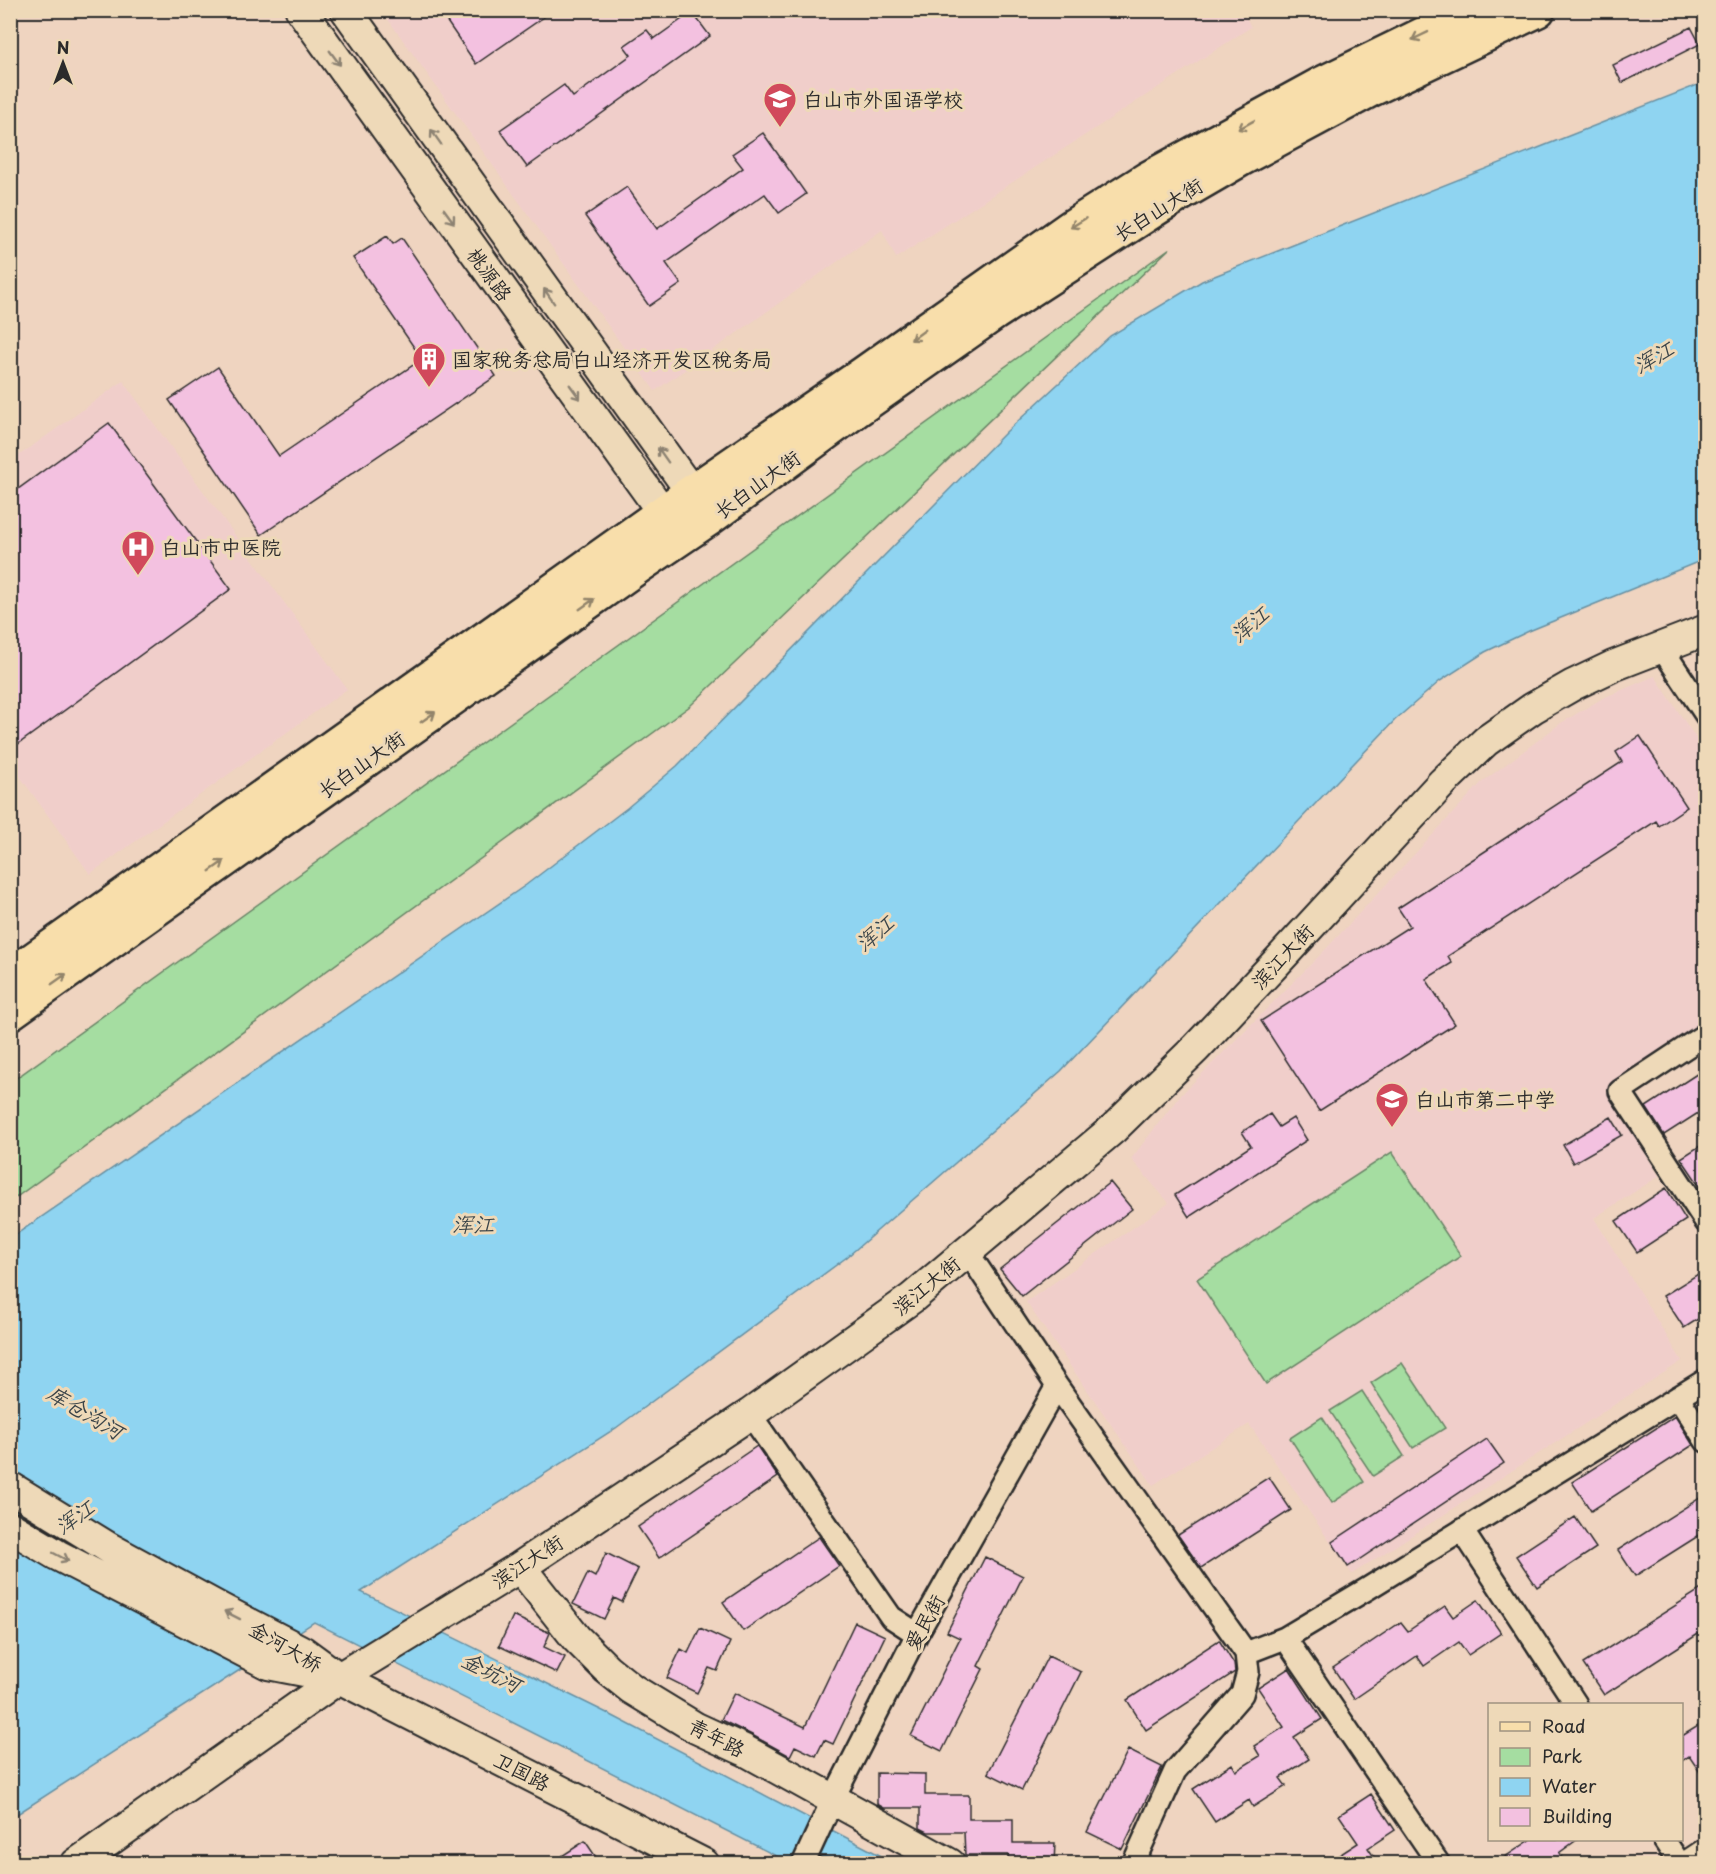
<svg xmlns="http://www.w3.org/2000/svg" width="1716" height="1874" font-family="'Playpen Sans','LXGW WenKai TC',sans-serif">
<rect width="100%" height="100%" fill="#efd4c0"/>
<filter id="ink" filterUnits="userSpaceOnUse"><feTurbulence type="fractalNoise" baseFrequency=".0167" numOctaves="2"/><feDisplacementMap in="SourceGraphic" scale="12" xChannelSelector="R" yChannelSelector="G"/><feConvolveMatrix kernelMatrix="1 2 1 2 8 2 1 2 1" color-interpolation-filters="sRGB"/></filter>
<g filter="url(#ink)">
<!-- built -->
<path fill="#f0ceca" d="M1242,10l9,17 -355,231 -14,-28 -227,161 -273,-380z
M123,381l224,308 -257,185 -79,-110 -1,-302z
M1655,676l50,76v273l-99,65 53,86 -65,42 88,143 -330,213 -103,-150 -96,61 -127,-183 143,-99 -38,-44 47,-61 146,-147 157,-168 80,-60 42,-25z"/>
<!-- green -->
<path fill="#a5dda1" stroke="#688466" stroke-width="1.5" d="M1170,248l-480,458 -679,495v-119z
M1392,1152l69,104 -195,128 -69,-105z
M1402,1363l43,65 -32,20 -42,-65z
M1362,1391l42,65 -31,20 -43,-65z
M1322,1417l42,65 -32,21 -42,-65z"/>
<!-- water -->
<path fill="#8fd4f1" stroke="#6790a2" stroke-width="1.5" d="M1705,82v477l-176,72 -44,21 -45,29 -45,39 -334,351 -214,186 -231,171 -255,164 248,122 286,149h-105l-476,-241 -303,196v-580l515,-353 101,-77 50,-42 329,-334 104,-96 92,-55z"/>
<!-- building -->
<path fill="#f3c1e0" stroke="#2b2b2b" stroke-width="1.5" d="M439,10h115l-78,54z
M692,12l18,24 -183,131 -27,-37 64,-45 9,12 58,-42 -7,-9 23,-16 7,9z
M1691,27l9,17 -78,39 -9,-18z
M763,133l43,61 -27,19 -14,-19 -99,69 15,21 -32,22 -64,-90 42,-29 30,42 86,-61 -11,-14z
M387,236l6,8 9,-6 94,138 -235,159 -92,-135 49,-33 61,89 143,-97 -69,-101z
M109,423l122,166 -221,161v-255z
M1640,736l47,71 -28,19 -3,-5 -208,135 4,7 -26,16 29,45 -136,87 -58,-90 149,-95 -12,-18 224,-146 -6,-10z
M1706,1068v40l-42,27 -18,-28z
M1270,1114l9,13 14,-9 14,22 -118,77 -14,-22 76,-49 -9,-14z
M1611,1117l11,18 -49,28 -10,-18z
M1706,1142v53l-25,-37z
M1110,1182l22,27 -110,87 -22,-27z
M1666,1188l20,32 -49,32 -21,-31z
M1706,1269v45l-22,14 -21,-32z
M1675,1416l18,29 -102,66 -19,-29z
M1487,1439l17,24 -156,104 -16,-25z
M757,1446l21,31 -119,81 -21,-31z
M1269,1477l22,33 -90,58 -23,-33z
M1706,1494v37l-71,45 -17,-26z
M1575,1517l21,31 -59,39 -21,-31z
M819,1537l20,29 -96,65 -20,-29z
M606,1553l32,16 -16,33 -8,-4 -10,21 -31,-15 15,-31 7,4z
M985,1557l38,19 -45,90 5,3 -41,82 -31,-15 49,-98 -13,-6z
M1706,1586v43l-102,66 -21,-31z
M1478,1600l23,33 -33,22 -9,-13 -35,24 -7,-10 -63,43 -21,-31 68,-46 7,9 37,-25 8,11z
M513,1616l37,17 -6,14 21,10 -8,16 -58,-27z
M855,1622l30,14 -52,108 -9,-4 -8,16 -21,-10 -5,10 -38,-21 -31,-15 13,-27 71,34z
M700,1628l30,14 -13,29 -8,-3 -12,25 -30,-15 14,-29 7,4z
M1219,1640l15,24 1,8 -89,58 -19,-30z
M1048,1656l33,16 -59,118 -34,-17z
M1289,1668l33,51 -28,18 15,22 -29,19 6,8 -33,21 -4,-7 -34,22 -22,-33 39,-25 4,7 24,-15 -6,-10 30,-19 -26,-39z
M1706,1721v60l-17,-25 -7,5v-25z
M1128,1750l34,17 -40,82 -35,-17z
M877,1773l48,1v21h44v24h44v24h42l-1,20h-46v-8h-43l-1,-23h-36l-8,-4v-20h-36l-7,-4z
M1371,1794l24,36 -27,18 10,15h-51l31,-20 -19,-28z
M1532,1839h46l-19,14 6,10h-69z
M585,1841l15,22h-49z"/>
<g fill="none" stroke-linecap="round" stroke-linejoin="round">
<defs>
<path id="street" d="M1661,647l45,68
M1706,1034l-86,57 86,131
M967,1251l90,135 189,267
M1678,1397l28,44
M750,1414l141,203 26,17
M1462,1530l114,174
M1285,1638l154,226
M1664,1840l16,24
M803,1864l30,-65 84,-165 140,-248
M1133,1864l42,-93 67,-77 6,-22 -2,-19 39,-15 82,-49 339,-209"/>
<path id="secondary" d="M301,10l375,521
M346,10l359,501
M10,1487l99,61 112,61 81,42 37,27 365,186
M10,1527l47,28 211,109 62,12
M520,1567l56,71 31,31 25,20 64,39 48,22 206,114
M76,1864l263,-186 181,-111 230,-153 162,-116 201,-169 83,-81 80,-85 167,-181 43,-41 47,-33 40,-23 40,-19 93,-36
M1691,1864l15,-10"/>
<path id="primary" d="M10,976l680,-483 170,-117 211,-149 76,-48 176,-96 150,-73
M10,1013l629,-447 71,-48 147,-108 138,-97 165,-107 81,-47 131,-70 166,-79"/>
</defs>
<!-- street casing -->
<use href="#street" stroke="#2b2b2b" stroke-width="26"/>
<!-- secondary casing -->
<use href="#secondary" stroke="#2b2b2b" stroke-width="34"/>
<!-- primary casing -->
<use href="#primary" stroke="#2b2b2b" stroke-width="38"/>
<!-- street -->
<use href="#street" stroke="#eed9b8" stroke-width="21"/>
<!-- secondary -->
<use href="#secondary" stroke="#eed9b8" stroke-width="30"/>
<!-- primary -->
<use href="#primary" stroke="#f8deab" stroke-width="33"/>
</g>
<!-- one-way arrows -->
<defs><path id="oneway-shaft" d="M-6 0H5M1.5-3L5.5 0L1.5 3" fill="none" stroke-width="1.6" stroke-linecap="round" stroke-linejoin="round" transform="scale(1.5)"/></defs>
<g stroke="#92846b">
<use href="#oneway-shaft" transform="translate(1420 36) rotate(154)"/>
<use href="#oneway-shaft" transform="translate(1246 125) rotate(151)"/>
<use href="#oneway-shaft" transform="translate(1078 223) rotate(148)"/>
<use href="#oneway-shaft" transform="translate(918 335) rotate(144)"/>
<use href="#oneway-shaft" transform="translate(587 604) rotate(-35)"/>
<use href="#oneway-shaft" transform="translate(428 717) rotate(-35)"/>
<use href="#oneway-shaft" transform="translate(217 866) rotate(-35)"/>
<use href="#oneway-shaft" transform="translate(59 979) rotate(-35)"/>
</g>
<g stroke="#8c8272">
<use href="#oneway-shaft" transform="translate(335 58) rotate(54)"/>
<use href="#oneway-shaft" transform="translate(436 137) rotate(-125)"/>
<use href="#oneway-shaft" transform="translate(449 216) rotate(54)"/>
<use href="#oneway-shaft" transform="translate(549 296) rotate(-125)"/>
<use href="#oneway-shaft" transform="translate(575 392) rotate(54)"/>
<use href="#oneway-shaft" transform="translate(663 455) rotate(-125)"/>
<use href="#oneway-shaft" transform="translate(61 1557) rotate(28)"/>
<use href="#oneway-shaft" transform="translate(232 1615) rotate(-153)"/>
</g>
</g>
<!-- icons -->
<defs>
<symbol id="school-pin" viewBox="-11 -11 22 30"><path d="M0 17L-7.5 6A9.5 9.5 0 1 1 7.5 6Z" fill="#d1495b" stroke="#eed9b8"/><path d="M0-5L7-2L0 1L-7-2ZM-4 1L0 2.5L4 1V4Q0 6-4 4Z" fill="#fff"/></symbol>
<symbol id="building-pin" viewBox="-11 -11 22 30"><path d="M0 17L-7.5 6A9.5 9.5 0 1 1 7.5 6Z" fill="#d1495b" stroke="#eed9b8"/><path d="M-4-6H4V6H1V3H-1V6H-4ZM-2.5-4.3h1.7v1.8h-1.7ZM.8-4.3h1.7v1.8H.8ZM-2.5-1h1.7V.8h-1.7ZM.8-1h1.7V.8H.8Z" fill="#fff"/></symbol>
<symbol id="hospital-pin" viewBox="-11 -11 22 30"><path d="M0 17L-7.5 6A9.5 9.5 0 1 1 7.5 6Z" fill="#d1495b" stroke="#eed9b8"/><path d="M-5-5h3v3.5h4V-5h3V5h-3V1.5h-4V5h-3Z" fill="#fff"/></symbol>
</defs>
<g fill-rule="evenodd">
<use href="#school-pin" x="761" y="80" width="38" height="52"/>
<use href="#building-pin" x="410" y="340" width="38" height="52"/>
<use href="#hospital-pin" x="119" y="528" width="38" height="52"/>
<use href="#school-pin" x="1373" y="1080" width="38" height="52"/>
</g>
<g text-anchor="middle" dominant-baseline="central" stroke-width="6" stroke-linejoin="round" paint-order="stroke">
<!-- poi labels -->
<g font-size="20" fill="#2b2b2b" stroke="#eed9b8" text-anchor="start">
<text x="803" y="99">白山市外国语学校</text>
<text x="452" y="359">国家税务总局白山经济开发区税务局</text>
<text x="161" y="547">白山市中医院</text>
<text x="1415" y="1099">白山市第二中学</text>
</g>
<!-- street labels -->
<g font-size="20" fill="#2b2b2b" stroke="#eed9b8">
<text transform="translate(1158 209) rotate(-32)">长白山大街</text>
<text transform="translate(490 274) rotate(54)">桃源路</text>
<text transform="translate(757 484) rotate(-36)">长白山大街</text>
<text transform="translate(361 764) rotate(-35)">长白山大街</text>
<text transform="translate(1282 956) rotate(-47)">滨江大街</text>
<text transform="translate(926 1285) rotate(-39)">滨江大街</text>
<text transform="translate(527 1561) rotate(-33)">滨江大街</text>
<text transform="translate(924 1622) rotate(-61)">爱民街</text>
<text transform="translate(286 1646) rotate(30)">金河大桥</text>
<text transform="translate(717 1737) rotate(27)">青年路</text>
<text transform="translate(522 1771) rotate(27)">卫国路</text>
</g>
<!-- water labels -->
<g font-size="21" font-style="italic" fill="#3a4449" stroke="#eed9b8">
<text transform="translate(1653 356) rotate(-30)">浑江</text>
<text transform="translate(1249 623) rotate(-40)">浑江</text>
<text transform="translate(874 932) rotate(-40)">浑江</text>
<text x="473" y="1223">浑江</text>
<text transform="translate(86 1411) rotate(31)">库仓沟河</text>
<text transform="translate(74 1516) rotate(-36)">浑江</text>
<text transform="translate(492 1671) rotate(27)">金坑河</text>
</g>
</g>
<!-- margin -->
<rect width="1716" height="1874" fill="none" stroke="#eed9b8" stroke-width="36"/>
<rect x="18" y="18" width="1680" height="1838" fill="none" stroke="#2b2b2b" stroke-width="2" filter="url(#ink)"/>
<!-- legend -->
<rect x="1488" y="1703" width="195" height="138" fill="#eed9b8" stroke="#a09380" stroke-width="1.5"/>
<rect x="1500" y="1722" width="30" height="9" fill="#f8deab" stroke="#a09380" stroke-width="1.5"/>
<text x="1542" y="1733" font-size="18" fill="#2b2b2b">Road</text>
<rect x="1500" y="1748" width="30" height="18" fill="#a5dda1" stroke="#a09380" stroke-width="1.5"/>
<text x="1542" y="1763" font-size="18" fill="#2b2b2b">Park</text>
<rect x="1500" y="1778" width="30" height="18" fill="#8fd4f1" stroke="#a09380" stroke-width="1.5"/>
<text x="1542" y="1793" font-size="18" fill="#2b2b2b">Water</text>
<rect x="1500" y="1808" width="30" height="18" fill="#f3c1e0" stroke="#a09380" stroke-width="1.5"/>
<text x="1542" y="1823" font-size="18" fill="#2b2b2b">Building</text>
<!-- north arrow -->
<g transform="translate(63 63)" stroke="#eed9b8" stroke-width="4.5" paint-order="stroke">
<path d="M0-4.5L10 22L0 15L-10 22Z" fill="#2b2b2b"/>
<text y="-9" font-size="16" font-weight="bold" text-anchor="middle" fill="#2b2b2b">N</text>
</g>
</svg>
